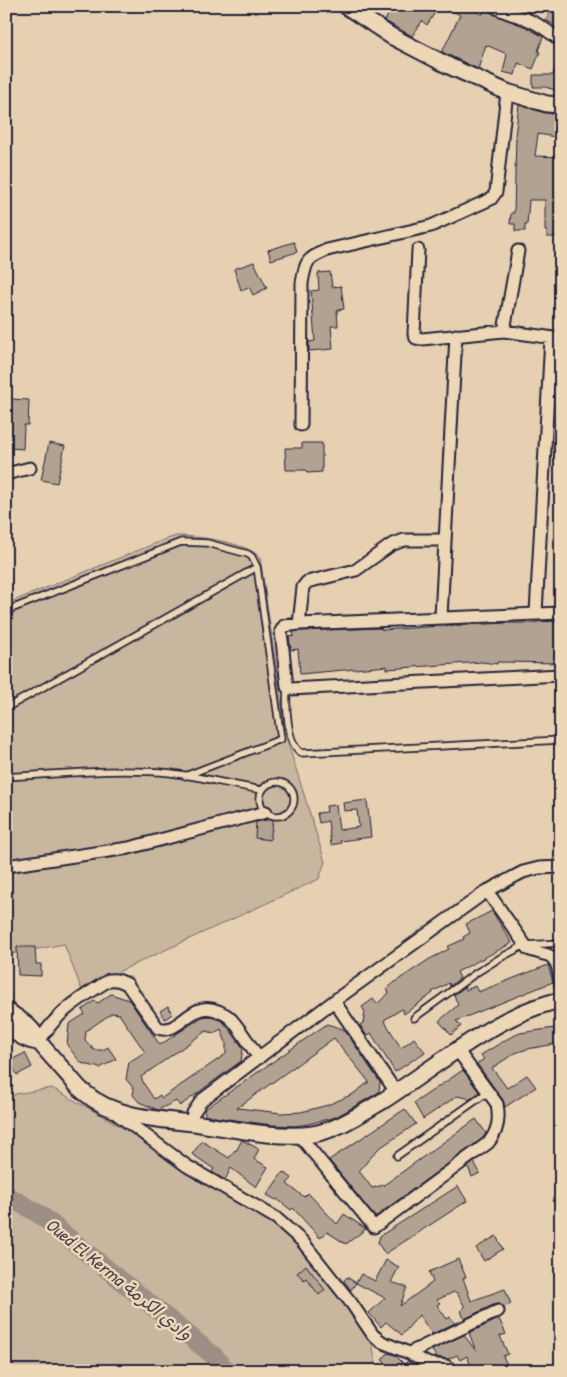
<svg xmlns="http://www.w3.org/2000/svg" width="567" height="1377" font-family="'Patrick Hand','Playpen Sans Arabic',sans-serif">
<rect width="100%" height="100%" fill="#e6d0b1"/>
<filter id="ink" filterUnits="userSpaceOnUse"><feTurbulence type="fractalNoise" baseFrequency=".02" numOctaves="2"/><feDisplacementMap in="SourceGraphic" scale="10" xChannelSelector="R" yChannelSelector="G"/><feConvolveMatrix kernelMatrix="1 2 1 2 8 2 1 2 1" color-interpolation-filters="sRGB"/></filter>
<g filter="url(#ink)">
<!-- green -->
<path fill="#c9b69f" stroke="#766c6d" d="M177,536c21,0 68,6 83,21l27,183 38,122 -6,17 -199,92 -37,22 -19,-49 -58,11v-351l160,-65z
M52,1088l56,31 176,107 66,73 17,15 10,57h-371v-265l9,-12z"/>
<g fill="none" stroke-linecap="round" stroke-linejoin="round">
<!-- river -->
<path stroke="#9d8f86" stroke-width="19" d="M6,1195l33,19 175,142 13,15"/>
</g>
<!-- building -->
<path fill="#b2a291" stroke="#22223b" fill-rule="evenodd" d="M392,6h47l-12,19 -5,-4 -10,15 -27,-15z
M443,6h23l16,9 3,-7 10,7 29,11 18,10 1,1 -5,14 2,1 -7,17 -15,-6 -3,12 -12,-3 4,-18 -21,-9 -8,24 -36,-17 18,-37z
M553,6h8v23l-15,-9z
M559,56h2v28l-2,7 -14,-4h-12v-12h20z
M519,105l26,8 16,1v24l-23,-4 -3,22 26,1v80h-14v-6h-2v-31h-16l-2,25h-2v6h-10v-7h-5l1,-11h3l2,-76 -1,-1z
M294,242l3,10 -26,8 -3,-10z
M254,262l13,26 -14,7 -4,-8 -8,3 -7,-21z
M330,272l2,15 9,-1 3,23 -7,1 1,16h-7l2,23 -24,2v-9l6,-1 -4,-50 8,-1 -1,-17z
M11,399l18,1 -1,25h-4l-1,24 -14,-1z
M49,443l16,3 -8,37 -16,-3z
M302,443h20v29l-15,1 -1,-3h-20l-1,-22h17z
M561,621v42l-64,-1v2l-15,-2 -95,7v-3l-87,8 -2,-25 -7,1 -2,-13 5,-1 -1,-4 7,-1 81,-3 1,2 59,-4 67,-3h27v-1z
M367,800l4,37 -31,4 1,2 -10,2 -3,-24 -9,2 -2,-10 10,-1 -1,-6 10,-1 3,25 20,-3 -2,-17 -13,1 -1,-8z
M267,820h6l-3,20 -15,-2 1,-16z
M492,911l20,32 -55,29 3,6 -10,8 -1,-3 -17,9 1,1 -29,21 -2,-5 -18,11 17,28 13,-10 11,14 -30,20 -24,-39 -4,3 -7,-11 3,-2 2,-11 -3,-5 11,-8 4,5 12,-11 -2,-4 8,-7 33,-22 21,-11 -2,-2 17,-8 -1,-2 7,-4 -4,-9z
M17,947h18l1,17h5v12l-23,-1z
M548,965l5,17 -97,39 5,5 -10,9 -12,-14 19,-16 -4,-10 11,-8 1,3 9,-4 3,6z
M111,994l18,6 31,45 42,-28 6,-1 14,5 8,9 13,18 -2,13 -61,45 -4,-5 -18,9 -19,-8 -6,-7 1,-6 -8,-10 3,-17 16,-10 -26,-38 -7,-1 -26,18 -1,9 9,10h9l5,-3 8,12 -16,9 -19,-5 -14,-18 2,-21 16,-10 -3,-4 12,-9 4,2zM221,1029l5,14v11l-64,44 -2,-3 -6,4 -10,-15 -3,-7 65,-46 8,2z
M168,1006l4,8 -7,5 -5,-8z
M327,1024l16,5 5,6 32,47 -1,10 -43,25 -28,7 -13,2 -23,-1 -66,-9 -2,-5 1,-2zM334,1038l35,44 -16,12 -25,11 -27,7 -20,1 -44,-5z
M561,1027v16l-34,6 -12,4 -23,15 15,20 20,-13 9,12 -31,20 -2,-7 -26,-36 7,-5 -3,-4 26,-16 13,-6z
M25,1053l7,14 -15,8 -8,-14z
M463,1070l16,22 -10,8 -2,-2 -10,-2 -34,23 -9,-16z
M405,1109l11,15 -38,25 -19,22 13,17 12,-3 92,-66 10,14 -3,5 -108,79 -46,-57z
M242,1140l17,9 -5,10 14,8 -12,20 -25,-19 -6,12 -13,-8 2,-3 -22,-15 10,-13 27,17 6,-8 1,1z
M474,1162l6,11 -8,4 -4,-10z
M283,1172l9,6 -5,6 17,13 4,-4 29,31 7,-10 22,15 -20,15 -19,-12 -7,6 -27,-30 -2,2 -14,-11 -1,1 -9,-5z
M458,1186l9,15 -82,53 -7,-11 2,-7z
M496,1236l7,13 -19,12 -8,-13z
M458,1259l8,18 -3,1 8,23 34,-12 6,15 -7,3 -5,-3h-4l-31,15 -3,-9 4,-3 -8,-14 -3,-1 -17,8 3,3 -3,2 10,14 3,-2 5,6 -23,11 -13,-19 -17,20 -16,-13 -5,5 -12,-14 16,-15 -29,-15 5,-9 14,7 11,-21 13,7 -8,15 16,5 -7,19 33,-24 -4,-10z
M306,1265l19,25 -6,5 -13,-17 -2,2 -7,-7z
M347,1277l9,6 -5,7 -7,-9z
M499,1319l7,15 -6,2 8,18 -5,2 7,15h-37l-6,-15 -7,4 -3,-5 -9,4 -12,-2 -4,-7 32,-15 12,16 -7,-18z
M388,1353l7,2 9,9 4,-3 14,10h-27l-13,-11z"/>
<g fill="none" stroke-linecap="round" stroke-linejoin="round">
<defs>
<path id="service" d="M6,611l175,-69 26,1 41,11 4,3 5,10 24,172 -96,37
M287,687c-1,16 -1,58 15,66l259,-13
M6,708l251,-141
M6,777c55,-3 111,-9 165,-4 31,4 61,12 91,17
M260 799a17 17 0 1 1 34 0a17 17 0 1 1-34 0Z
M414,1018l62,-45 24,-15 25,-13 36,-2
M397,1156l91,-64"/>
<path id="minor" d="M494,6c11,8 25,9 37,15 11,5 20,12 30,20
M418,250l-4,84 2,4 6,1 82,-8 57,8
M504,331l14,-80
M301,425l1,-142c4,-22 4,-24 25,-33l104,-24 60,-27 5,-7 11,-100
M6,474l24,-6
M536,613l15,-275
M561,613l-262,11 -15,2 -3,5 6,56 3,2 271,-14
M441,617l15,-282
M299,624l4,-37 4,-5 49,-12 35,-25 13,-5h41
M6,866l123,-18 137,-36
M487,891l41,58c7,3 13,4 20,6 11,5 11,20 13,30
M334,1001l62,91
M39,1042c17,-30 42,-44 70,-62 8,-1 12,1 18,4l31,44c22,8 32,-29 60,-17 4,2 8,3 11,6 9,8 22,30 30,41
M114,1112l73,54 89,52 26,23 50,63 21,31 9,7 27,11 20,11 17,2 7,5
M191,1123l2,-10 9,-13 132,-99 153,-110 36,-19 16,-4 22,-1
M299,1135l75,92 114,-84c10,-11 12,-23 9,-39l-39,-53
M409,1353l89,-42"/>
<path id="tertiary" d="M346,6l45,30 58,30 58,26 40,12 14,1
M6,1010c14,10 27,16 33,32 10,12 20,23 30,34 5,6 10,13 16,17 30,26 77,26 115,31 33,5 80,15 113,10 24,-4 47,-20 68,-32 57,-36 114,-88 180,-102
M6,1026c11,8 20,15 33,16"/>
</defs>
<!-- service casing -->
<use href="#service" stroke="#22223b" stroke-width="9"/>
<!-- minor casing -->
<use href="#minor" stroke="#22223b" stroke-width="15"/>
<!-- tertiary casing -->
<use href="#tertiary" stroke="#22223b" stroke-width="19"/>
<!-- service -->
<use href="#service" stroke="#eed7b6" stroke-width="5.5"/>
<!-- minor -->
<use href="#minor" stroke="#eed7b6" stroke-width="11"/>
<!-- tertiary -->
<use href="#tertiary" stroke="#eed7b6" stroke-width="15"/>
</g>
</g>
<g text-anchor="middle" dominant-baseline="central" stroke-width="5" stroke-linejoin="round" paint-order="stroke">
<!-- water labels -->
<g font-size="18" font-style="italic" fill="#474352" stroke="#eed7b6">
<text transform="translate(119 1279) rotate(39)">Oued El Kerma وادي الكرمة</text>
</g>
</g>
<!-- margin -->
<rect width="567" height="1377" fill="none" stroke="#eed7b6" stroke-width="25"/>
<rect x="12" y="12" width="542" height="1352" fill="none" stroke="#22223b" stroke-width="2" filter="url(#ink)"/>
</svg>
